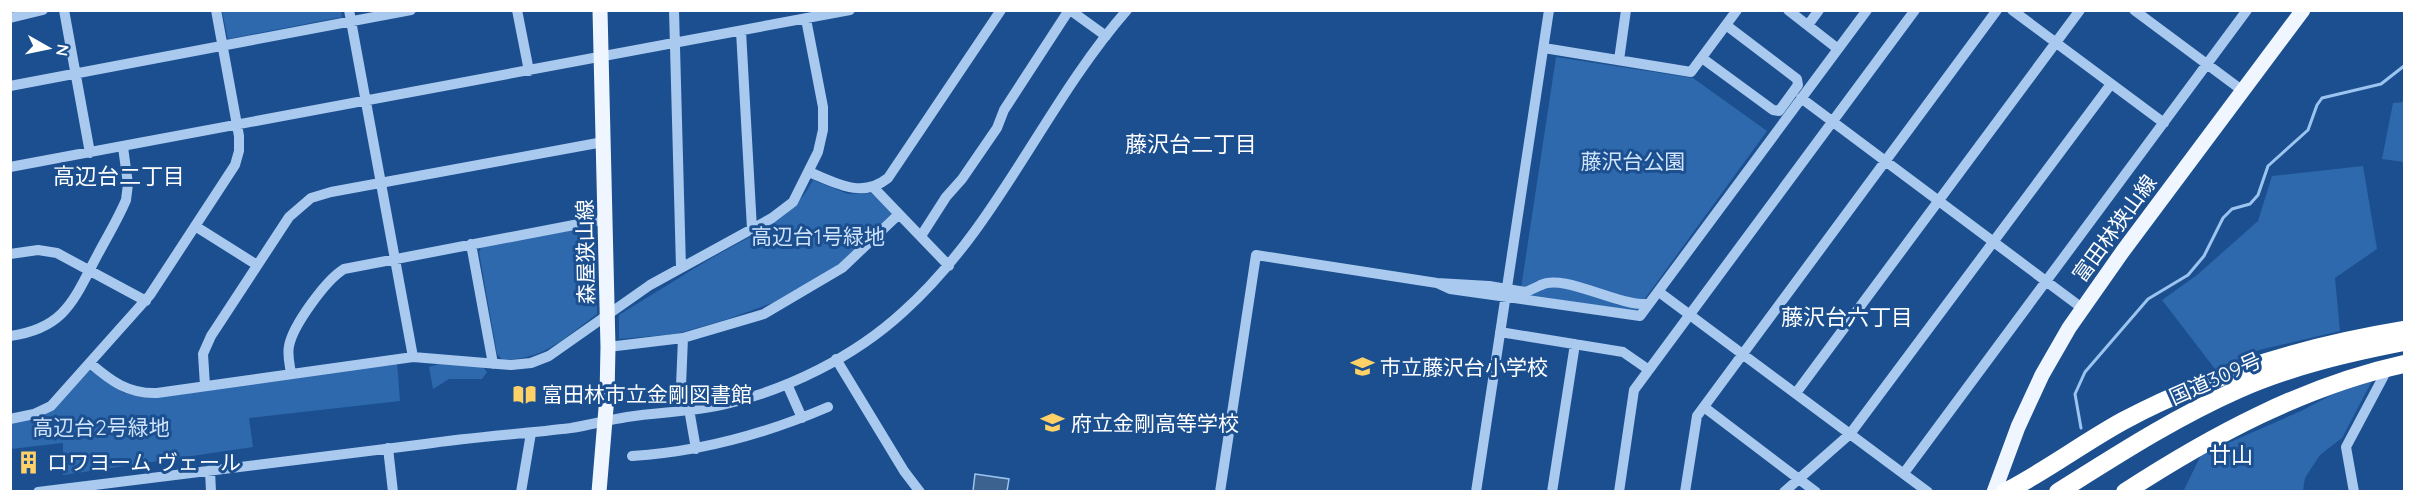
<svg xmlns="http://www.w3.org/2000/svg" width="2415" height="502" font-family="Quicksand,'Noto Sans JP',sans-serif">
<rect width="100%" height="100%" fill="#1b4f8f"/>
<!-- green -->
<path fill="#2e69ad" d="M222,11h119l1,6 -114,22z
M1556,57l137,21 74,53 -131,180 -116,-16z
M2404,102v60l-22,-3 11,-56z
M2363,166l14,83 -42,29 5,53 -81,19 -44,19 -53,-69 35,-25 61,-54 14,-45z
M813,180l35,14 23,-1 21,20 -52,53 -68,37 -47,17 -49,14 -57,5v-24c33,-20 65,-41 98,-60 36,-21 76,-35 96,-75z
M595,225l2,89c-33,24 -51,45 -94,46l-6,-6 -18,-102 3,-7z
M397,362l3,39 -151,17 4,29 -190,28v-32l-52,6 -1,-28 25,-3 55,-48 34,23 20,4z
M439,364l44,3 4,5 -5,7h-33l-16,10 -4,-22z
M2372,381l-30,57 -22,17 -15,23 -2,13 -120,1 18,-37 100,-44 32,-17z"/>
<!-- water -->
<path fill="#3c6290" stroke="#9cc4f0" stroke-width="1.5" d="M975,474l34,5 -2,12h-34z"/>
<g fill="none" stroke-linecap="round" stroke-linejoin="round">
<!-- stream -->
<path stroke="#9cc4f0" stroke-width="3" d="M2081,428l-6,-34 10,-22 63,-73 40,-24 16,-19 19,-38 9,-9 18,-5 8,-9 10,-29 40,-36 9,-25 5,-7 59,-14 23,-18"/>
<!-- minor -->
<path stroke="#a9c9ee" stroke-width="10" d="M64,10l26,143
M349,10l64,347
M517,10l12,61
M674,10l7,258
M1070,10l36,26
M1788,10l50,39
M2012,10l152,113
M2134,10l109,81
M10,18l33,-8
M1808,25l11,-15
M741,31l11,198
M1544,48l147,24 46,-62
M1702,58l71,52 6,1 19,-26 -1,-6 -71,-54
M1619,60l7,-50
M10,86l401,-76
M1801,98l281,210
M10,167l840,-157
M809,172c27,11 53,27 79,6l113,-168
M873,187l76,79
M195,226l62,39
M921,236l25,-39 16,-18 35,-51 7,-18 65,-100
M471,244l22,120
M10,254l28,-4 19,3 89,48
M1437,283l13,6 190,27 227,-306
M1541,285c22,-12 76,21 107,19
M1659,292l269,200
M1500,332l123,20 26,18
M10,336c56,-8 64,-37 88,-82 9,-17 20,-35 28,-54l2,-16 -5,-37
M608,347l75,-9 81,-24 78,-46 57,-54
M836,359l68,112 16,21
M90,363c21,18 38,31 67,30l256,-36 98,8 20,-2 18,-7 101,-71 122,-67 21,-16 25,-50 5,-22v-23l-17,-88
M291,374c-1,-9 -4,-19 -2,-28 4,-21 37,-66 55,-77l261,-50
M787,384l15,34
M205,386l-2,-32 8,-18 78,-119 22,-19 20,-6 272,-50
M1796,393l284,-383
M1704,407l112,85
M689,409l7,40
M680,410l3,-72
M10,419l24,-5 17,-8 99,-111 85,-130 4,-14v-15l-23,-126
M388,448l5,44
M632,456c68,-4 133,-22 196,-49
M210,470l1,22
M1904,473l343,-463
M38,492c129,-16 258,-32 387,-48 48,-7 97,-10 146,-16 19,-3 37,-8 56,-11 32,-5 65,-5 95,-12 65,-15 132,-48 181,-93 95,-85 141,-207 224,-302
M521,492l10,-59
M1220,492l36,-237 181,28 52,3
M1476,492l73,-482
M1552,492l23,-148
M1619,492l15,-102 281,-380
M1685,492l12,-76 300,-406
M1784,492l66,-58 261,-350
M2354,492l-8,-45 42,-79"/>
<!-- major -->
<path stroke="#f0f6ff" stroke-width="15" d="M599,492l8,-96 1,-49 -8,-337
M1994,492l24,-65 24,-52 27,-47 54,-77 180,-241"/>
<!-- highway -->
<path stroke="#fff" stroke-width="18" d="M2005,492c41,-21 78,-49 118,-71 88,-47 183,-75 281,-91
M2058,492c59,-37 116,-74 179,-102 54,-24 111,-37 167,-48
M2125,492c86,-56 179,-106 279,-128"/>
<!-- minor-bridge -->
<path stroke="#a9c9ee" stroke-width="10" d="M1489,286l37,6 15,-7"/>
</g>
<!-- icons -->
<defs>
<symbol id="school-bare" viewBox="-9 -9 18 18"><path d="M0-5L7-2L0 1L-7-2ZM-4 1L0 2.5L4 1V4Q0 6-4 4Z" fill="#ffd166" stroke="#1b4f8f" stroke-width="2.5" paint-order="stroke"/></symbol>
<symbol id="library-bare" viewBox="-9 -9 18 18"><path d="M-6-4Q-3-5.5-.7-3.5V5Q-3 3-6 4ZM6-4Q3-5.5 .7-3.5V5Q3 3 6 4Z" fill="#ffd166" stroke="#1b4f8f" stroke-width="2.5" paint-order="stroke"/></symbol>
<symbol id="building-bare" viewBox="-9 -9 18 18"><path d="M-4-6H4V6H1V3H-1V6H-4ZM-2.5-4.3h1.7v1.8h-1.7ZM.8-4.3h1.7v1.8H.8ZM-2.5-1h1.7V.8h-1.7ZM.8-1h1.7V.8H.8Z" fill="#ffd166" stroke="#1b4f8f" stroke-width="2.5" paint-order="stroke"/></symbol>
</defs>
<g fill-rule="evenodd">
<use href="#school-bare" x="1346" y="350" width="33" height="33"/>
<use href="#library-bare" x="508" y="378" width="33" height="33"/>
<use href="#school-bare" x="1036" y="406" width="33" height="33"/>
<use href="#building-bare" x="12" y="446" width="33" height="33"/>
</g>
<g text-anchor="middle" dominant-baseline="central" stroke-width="6" stroke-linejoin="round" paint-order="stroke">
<!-- park labels -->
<g font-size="21" fill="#cfe3fa" stroke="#1b4f8f">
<text x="1633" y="161">藤沢台公園</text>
<text x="818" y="236">高辺台1号緑地</text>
<text x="101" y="427">高辺台2号緑地</text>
</g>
<!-- street labels -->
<g font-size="21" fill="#fff" stroke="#1b4f8f">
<text transform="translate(2114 228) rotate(-54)">富田林狭山線</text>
<text transform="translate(585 252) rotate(-91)">森屋狭山線</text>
<text transform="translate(2215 378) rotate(-24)">国道309号</text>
</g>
<!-- poi labels -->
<g font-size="21" fill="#fff" stroke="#1b4f8f" text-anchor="start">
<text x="1380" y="367">市立藤沢台小学校</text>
<text x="542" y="394">富田林市立金剛図書館</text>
<text x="1071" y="423">府立金剛高等学校</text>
<text x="47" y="462">ロワヨーム ヴェール</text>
</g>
<!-- neighbourhood labels -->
<g font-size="22" fill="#fff" stroke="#1b4f8f">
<text x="1191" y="144">藤沢台二丁目</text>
<text x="119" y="176">高辺台二丁目</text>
<text x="1847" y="317">藤沢台六丁目</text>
<text x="2231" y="455">廿山</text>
</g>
</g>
<!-- border -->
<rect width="2415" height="502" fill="none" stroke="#ffffff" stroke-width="24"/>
<!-- north arrow -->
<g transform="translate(48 48) rotate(99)" stroke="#1b4f8f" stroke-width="4.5" paint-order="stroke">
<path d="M0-4.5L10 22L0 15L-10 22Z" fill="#ffffff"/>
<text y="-9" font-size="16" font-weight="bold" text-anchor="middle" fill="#ffffff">N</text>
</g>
</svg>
